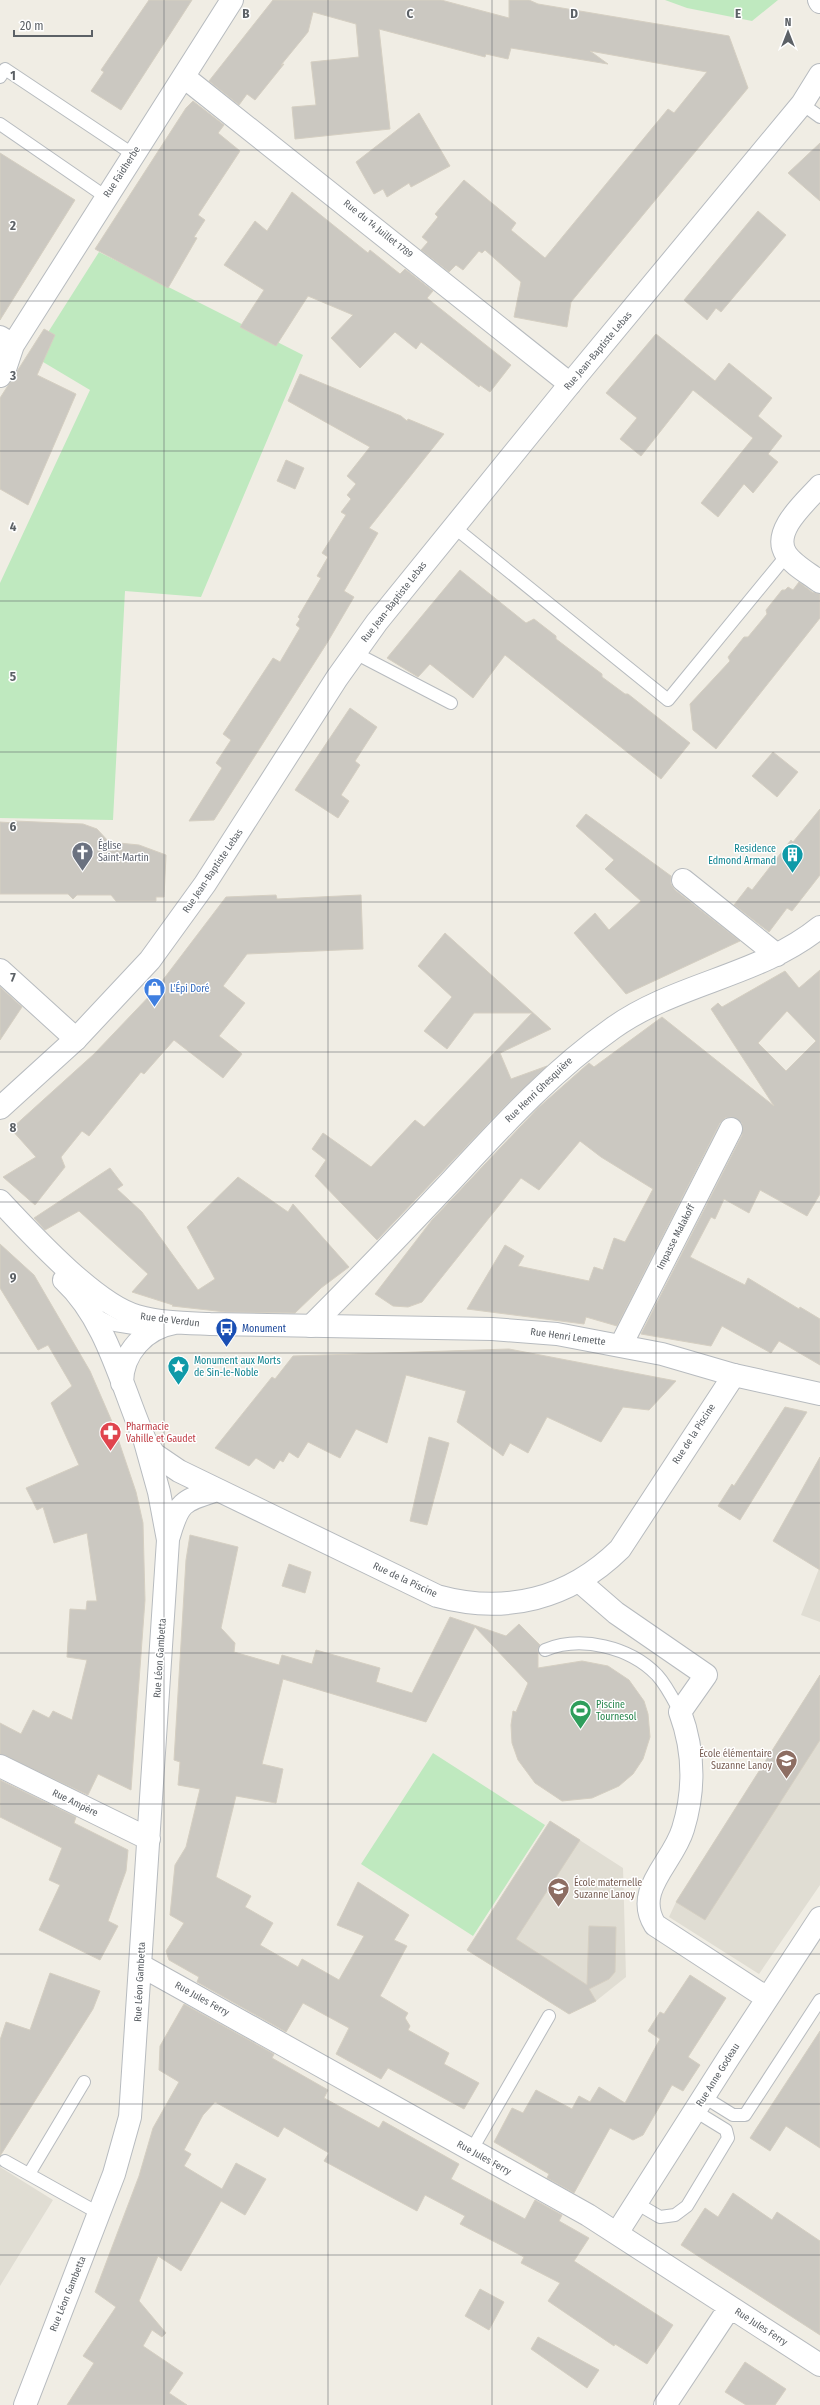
<svg xmlns="http://www.w3.org/2000/svg" width="820" height="2405" font-family="'Fira Sans Condensed',sans-serif">
<rect width="100%" height="100%" fill="#f0ede4"/>
<!-- education -->
<path fill="#e0ddd3" d="M820,1566v56l-19,-7z
M820,1675v210l-61,89 -90,-57 7,-15z
M550,1821l73,47 3,109 -30,24 -27,13 -102,-64z
M0,2167l53,33 -53,86z"/>
<!-- green -->
<path fill="#bfe9bf" d="M665,0h113l-26,21 -65,-13z
M99,252l204,103 -102,242 -76,-6 -12,229 -113,-2v-235l90,-193 -57,-34z
M433,1753l112,72 -72,111 -112,-72z"/>
<!-- building -->
<path fill="#cbc8c1" stroke="#d5cfc2" fill-rule="evenodd" d="M149,0h43l-71,110 -30,-19 13,-19 -3,-2z
M273,0h168l68,18v-18h20l9,4 191,32 19,52 -177,214 -4,25 -53,-10 7,-35 -36,-32 -3,3 -3,-2 -16,19 -7,-5 -7,7 -28,-22 7,-8 -6,-5 16,-20 -3,-3 29,-34 52,43 -5,7 34,28 123,-149 6,4 33,-41 -117,-21 18,13 -97,-16 -3,11 -22,-5 -1,3 -106,-28 11,100 -95,10 -3,-32 24,-2 -5,-43 48,-5 -3,-33 -43,-12 -5,20 -27,33 3,-1 -29,36 -8,-6 -8,11 -30,-24z
M193,101l31,24 -6,8 22,18 -42,64 7,5 -11,17 3,1 -29,50 -73,-39 91,-141z
M419,113l31,53 -39,21 -2,-4 -22,14 -4,-8 -9,5 -18,-32z
M820,143v58l-32,-28z
M0,153l75,47 -75,120z
M292,192l76,61 2,-3 30,24 5,-5 28,22 -6,7 84,67 -21,27 -10,-7 -1,2 -58,-45 -5,7 -21,-17 -35,36 -29,-30 22,-23 -45,-19 -32,50 -36,-19 24,-37 -40,-25 31,-44 12,10z
M758,211l28,24 -65,77 -5,-4 -9,12 -23,-20z
M44,329l11,6 -18,40 39,19 -48,111 -28,-16v-91z
M656,334l59,47 14,-18 43,35 -14,18 24,20 -14,18 10,8 -25,31 -9,-9 -26,33 -17,-14 52,-65 -60,-48 -52,66 -21,-17 17,-21 -31,-25z
M300,374l101,42 6,5 1,-2 36,15 -75,94 9,5 -34,58 10,6 -27,46 -113,177 -25,1 33,-53 -6,-5 15,-23 -8,-6 50,-76 7,4 20,-34 -4,-3 4,-6 -2,-2 23,-39 -4,-2 11,-19 -6,-4 24,-38 -5,-3 10,-13 -4,-4 9,-11 -9,-8 23,-29 -82,-46z
M286,460l18,8 -9,21 -18,-8z
M460,570l66,53 8,-4 22,17v3l46,35v3l23,17h3l62,49 -29,36 -156,-124 -32,43 -43,-34 -12,13 -31,-19z
M799,582l13,10 8,2v24l-104,131 -23,-19 -3,-26 40,-43 -2,-4 16,-20h4l19,-23 -1,-4 16,-20h3l3,-3 5,3z
M350,708l27,19 -22,34 5,4 -19,30 8,6 -11,17 -43,-28z
M773,752l25,20 -21,25 -25,-21z
M820,809v66l-28,36 -5,-3 -18,24 -35,-27 14,-18 4,3 39,-50 2,2z
M586,814l85,62v8l4,6 65,51 -114,53 -52,-61 21,-20 14,17 32,-29 -36,-32 9,-9 -38,-34z
M15,821l68,3 14,5 12,13 30,3 27,10 -2,42h-8v4h-40l-5,-6h-34l-4,4 -5,-5h-68v-72l15,1z
M276,895l1,4 84,-4 2,54 -116,5 -24,32 22,17 -26,33 23,18 -19,24 -49,-38 -30,34 -3,-2 -52,64 -7,-5 -21,26 4,10 -30,38 -32,-28 33,-20 -25,-28 83,-75 62,-65 70,-92z
M445,933l106,96 -51,24 11,26 36,-13 -46,44 -124,130 -62,-64 11,-16 -14,-11 11,-16 48,34 44,-47 9,7 108,-114h-58l-27,36 -23,-18 28,-34 -34,-31z
M820,970v224l-13,22 -47,-26 -11,23 -25,-14 -9,20 -4,-2 -21,40 55,28 3,-7 51,31 1,-2 20,12v46l-41,-24 -8,12 -49,-27 -11,20 -70,-12 101,-199v-12l-11,-6 -6,1 -5,5 -103,203 -31,-9 -2,7 -117,-15 38,-64 19,11 -6,10 71,15 5,-14 9,3 11,-32 11,4 28,-53 -52,-32 -21,-16 -41,49 -18,-12 -99,124 -14,5 -15,-1 -18,-12 57,-74 106,-112 51,-45 5,4 68,-50 112,89 -63,-97 7,-6 4,4 63,-36 14,17zM787,1011l29,30 -30,30 -28,-28z
M0,987l22,20 -22,33z
M110,1168l13,17 -6,4 25,23 56,78 17,-11 -28,-52 51,-50 50,35 5,-8 56,63 -28,21 -26,25 -69,-1 -54,-6 1,-1 -41,-13 16,-18 -69,-63 -34,19 -11,-12z
M0,1244l34,31 56,96 23,53 23,68 7,31 2,77 -14,190 -33,-16 -10,21 -88,-41v-31l21,11 12,-24 16,8 4,-7 19,9 15,-60 -20,-3 3,-48 16,1 1,-9h10l-10,-68 -33,10 -11,-36 -6,3 -11,-22 53,-23 -28,-62 21,-17 -24,-41 -10,5 -38,-62z
M509,1349l167,32 -27,29 -26,-3 -22,35 -54,-25 -19,36 -18,-10 -7,13 -46,-34 9,-31 -60,-16 -19,68 -31,-14 -16,29 -32,-16 -10,16 -9,-6 -6,10 -3,-2 -6,9 -18,-11 -7,8 -34,-18 57,-71 3,2 18,-23z
M785,1407l22,5 -67,108 -22,-14 14,-22 2,2z
M429,1437l20,6 -22,82 -17,-4z
M820,1457v113l-47,-29z
M190,1535l48,12 -17,81 14,15 -1,9 45,13 3,-10 30,9 4,-14 64,18 -4,14 36,11 38,-76 56,19 13,-12 21,21 -2,4v19l44,-7 26,5 21,14 15,21 4,13 2,23 -7,22 -10,15 -14,12 -27,12 -30,3 -27,-18 -17,-23 -6,-17 -1,-18 2,-14 3,1 12,-29 -53,-56 -49,95 -143,-43 -21,85 21,5 -7,34 -40,-7 -20,81 35,19 -6,11 28,16 -13,22 38,22 4,-8 37,21 25,-44 -27,-11 21,-43 51,33 -15,25 13,6 -27,50 28,17 -3,5 5,8 -2,4 41,23 -5,11 35,19 -15,26 -76,-41 -7,11 -45,-25 13,-26 -46,-25 -17,29 -89,-50 2,-5 -30,-17 -3,-9 18,-28 -14,-8 5,-50 11,-18 14,-58 -22,-4 2,-23 -6,-2 12,-200z
M289,1564l22,8 -6,21 -23,-7z
M820,1675v65l-115,180 -29,-18z
M0,1780l76,37 -2,6 54,27 -2,21 -18,50 10,5 -18,34 -61,-30 21,-45 -11,-5 13,-32 -62,-31z
M550,1821l30,19 -64,99 71,46 2,-59 27,1 -1,45 -6,7 -20,10 7,12 -27,13 -102,-64z
M50,1973l50,18 -7,18 -93,147v-116l6,-18 24,8z
M690,1975l36,23 -38,59 12,8 -17,26 -11,-6 -29,50 -10,5 -23,-12 -36,65 -27,-15 2,-4 -55,-32 18,-34 11,5 13,-23 36,19 7,-13 11,6 9,-15 26,16 35,-64 -12,-8 12,-19 4,2z
M184,2004l90,50 -2,4 56,32 -4,8 55,30 4,-7 76,43 -8,15 74,40 10,-19 27,15 -3,6 30,17 -15,23 99,64 -26,39 -32,-20 -1,2 -66,-45 12,-18 -39,-20 3,-6 -64,-33 5,-8 -40,-21 -8,16 -93,-50 5,-8 -45,-26 -6,10 -63,-35 -12,13 -19,35 7,4 -7,12 38,23 14,-26 30,16 -21,36 -24,-14 -40,70 -23,-15 -19,45 27,32 -4,4 -10,-7 -9,16 40,27 -14,20 18,12h-120l27,-42 -11,-7 33,-49 -21,-15 44,-116 14,-48 26,-46 -20,-12 1,-24z
M820,2031v117l-34,-22 -16,25 -20,-13z
M733,2193l39,27 5,-8 43,29v94l-139,-90 24,-37 13,9z
M480,2289l24,13 -15,28 -24,-14z
M538,2337l61,33 -12,18 -56,-39z
M745,2362l41,27 -11,16h-29l-21,-13z"/>
<g fill="none" stroke-linecap="round" stroke-linejoin="round">
<defs>
<path id="service" d="M0,77l5,-8 129,86
M802,104l18,13
M0,124l106,73
M454,527l214,173 119,-145
M355,653l96,50
M96,1315l19,10 37,6
M545,1650c36,-15 85,-3 112,25 10,11 16,24 23,37
M704,2097l29,18h12l75,-115
M471,2151l78,-135
M5,2161l95,53
M29,2174l55,-92
M636,2203l24,14 15,-2 12,-9 41,-68 -2,-8 -31,-19"/>
<path id="minor" d="M184,77l386,307
M0,337l13,8 219,-345
M0,376l6,-10 7,-21
M820,486c-14,16 -49,45 -34,68 7,11 24,20 34,28
M683,880l94,75
M0,970l76,69
M311,1326c48,-48 95,-97 142,-147 50,-54 99,-108 160,-151 63,-45 147,-52 207,-101
M621,1345l110,-216
M147,1443l7,11 25,17 258,125c69,19 132,3 183,-47l114,-174
M169,1536c10,-35 14,-35 48,-46
M579,1581l37,32 90,62 -26,37c14,38 15,78 3,117 -10,34 -50,61 -28,96l112,73
M0,1766l149,73
M140,1965l448,250 232,150
M617,2233l112,-176 91,-139
M25,2405l89,-231 16,-57 38,-577 -9,-48 -15,-54
M665,2405l65,-98"/>
<path id="tertiary" d="M819,0l1,2
M0,1108l76,-69 74,-79 55,-76 132,-206 40,-56 193,-238 232,-280 18,-29
M0,1201c31,33 96,104 137,115 24,7 50,7 73,8l282,5 65,5 105,20 72,21 86,19
M64,1280c43,40 57,105 80,158
M122,1383c0,-30 23,-55 53,-60"/>
</defs>
<!-- service casing -->
<use href="#service" stroke="#b7bbbf" stroke-width="14"/>
<!-- minor casing -->
<use href="#minor" stroke="#b7bbbf" stroke-width="24"/>
<!-- tertiary casing -->
<use href="#tertiary" stroke="#b7bbbf" stroke-width="24"/>
<!-- service -->
<use href="#service" stroke="#fff" stroke-width="12"/>
<!-- minor -->
<use href="#minor" stroke="#fff" stroke-width="22"/>
<!-- tertiary -->
<use href="#tertiary" stroke="#fff" stroke-width="22"/>
</g>
<!-- grid -->
<path fill="none" stroke="#5c6166" stroke-width="1" stroke-opacity="0.55" d="M164,0v2405M328,0v2405M492,0v2405M656,0v2405M0,150h820M0,301h820M0,451h820M0,601h820M0,752h820M0,902h820M0,1052h820M0,1202h820M0,1353h820M0,1503h820M0,1653h820M0,1804h820M0,1954h820M0,2104h820M0,2255h820"/>
<!-- icons -->
<defs>
<symbol id="church-pin" viewBox="-11 -11 22 30"><path d="M0 17L-7.5 6A9.5 9.5 0 1 1 7.5 6Z" fill="#6b7280" stroke="#fff"/><path d="M-1.2-6h2.4v3.5h3.3v2.4h-3.3V6h-2.4V-.1h-3.3v-2.4h3.3Z" fill="#fff"/></symbol>
<symbol id="building-pin" viewBox="-11 -11 22 30"><path d="M0 17L-7.5 6A9.5 9.5 0 1 1 7.5 6Z" fill="#0f9aa8" stroke="#fff"/><path d="M-4-6H4V6H1V3H-1V6H-4ZM-2.5-4.3h1.7v1.8h-1.7ZM.8-4.3h1.7v1.8H.8ZM-2.5-1h1.7V.8h-1.7ZM.8-1h1.7V.8H.8Z" fill="#fff"/></symbol>
<symbol id="shop-pin" viewBox="-11 -11 22 30"><path d="M0 17L-7.5 6A9.5 9.5 0 1 1 7.5 6Z" fill="#3f7fe0" stroke="#fff"/><path d="M-5-2.5h2.3a2.7 3.5 0 0 1 5.4 0H5L5.5 6h-11ZM-1.5-2.5h3a1.5 2.3 0 0 0-3 0Z" fill="#fff"/></symbol>
<symbol id="bus-pin" viewBox="-11 -11 22 30"><path d="M0 17L-7.5 6A9.5 9.5 0 1 1 7.5 6Z" fill="#1a4fb4" stroke="#fff"/><path d="M-5-6H5V4H4V6H2V4H-2V6H-4V4H-5ZM-3.5-4V0h7V-4ZM-3.5 1.2v1.5H-2V1.2ZM2 1.2v1.5H3.5V1.2Z" fill="#fff"/></symbol>
<symbol id="sight-pin" viewBox="-11 -11 22 30"><path d="M0 17L-7.5 6A9.5 9.5 0 1 1 7.5 6Z" fill="#0f9aa8" stroke="#fff"/><path d="M0-6L1.8-2.2L6-1.7L2.9 1.2L3.7 5.4L0 3.3L-3.7 5.4L-2.9 1.2L-6-1.7L-1.8-2.2Z" fill="#fff"/></symbol>
<symbol id="pharmacy-pin" viewBox="-11 -11 22 30"><path d="M0 17L-7.5 6A9.5 9.5 0 1 1 7.5 6Z" fill="#e0444e" stroke="#fff"/><path d="M-2-6h4v4h4v4h-4v4h-4v-4h-4v-4h4Z" fill="#fff"/></symbol>
<symbol id="stadium-pin" viewBox="-11 -11 22 30"><path d="M0 17L-7.5 6A9.5 9.5 0 1 1 7.5 6Z" fill="#2e9e5b" stroke="#fff"/><path d="M0-5a6.5 5 0 1 0 0 10a6.5 5 0 1 0 0-10ZM-3.5-1.8h7v3.6h-7Z" fill="#fff"/></symbol>
<symbol id="school-pin" viewBox="-11 -11 22 30"><path d="M0 17L-7.5 6A9.5 9.5 0 1 1 7.5 6Z" fill="#8d6e63" stroke="#fff"/><path d="M0-5L7-2L0 1L-7-2ZM-4 1L0 2.5L4 1V4Q0 6-4 4Z" fill="#fff"/></symbol>
</defs>
<g fill-rule="evenodd">
<use href="#church-pin" x="70" y="840" width="25" height="34"/>
<use href="#building-pin" x="780" y="842" width="25" height="34"/>
<use href="#shop-pin" x="142" y="976" width="25" height="34"/>
<use href="#bus-pin" x="214" y="1316" width="25" height="34"/>
<use href="#sight-pin" x="166" y="1354" width="25" height="34"/>
<use href="#pharmacy-pin" x="98" y="1420" width="25" height="34"/>
<use href="#stadium-pin" x="568" y="1698" width="25" height="34"/>
<use href="#school-pin" x="774" y="1748" width="25" height="34"/>
<use href="#school-pin" x="546" y="1876" width="25" height="34"/>
</g>
<g text-anchor="middle" dominant-baseline="central" stroke-width="3" stroke-linejoin="round" paint-order="stroke">
<!-- street labels -->
<g font-size="10" fill="#5c6166" stroke="#fff">
<text transform="translate(122 172) rotate(-57)">Rue Faidherbe</text>
<text transform="translate(378 229) rotate(39)">Rue du 14 Juillet 1789</text>
<text transform="translate(598 351) rotate(-50)">Rue Jean-Baptiste Lebas</text>
<text transform="translate(394 602) rotate(-52)">Rue Jean-Baptiste Lebas</text>
<text transform="translate(213 871) rotate(-56)">Rue Jean-Baptiste Lebas</text>
<text transform="translate(539 1090) rotate(-44)">Rue Henri Ghesquière</text>
<text transform="translate(676 1237) rotate(-63)">Impasse Malakoff</text>
<text transform="translate(170 1320) rotate(7)">Rue de Verdun</text>
<text transform="translate(568 1337) rotate(8)">Rue Henri Lemette</text>
<text transform="translate(694 1434) rotate(-57)">Rue de la Piscine</text>
<text transform="translate(405 1580) rotate(25)">Rue de la Piscine</text>
<text transform="translate(160 1658) rotate(-86)">Rue Léon Gambetta</text>
<text transform="translate(75 1803) rotate(26)">Rue Ampère</text>
<text transform="translate(140 1982) rotate(-87)">Rue Léon Gambetta</text>
<text transform="translate(202 1999) rotate(29)">Rue Jules Ferry</text>
<text transform="translate(718 2075) rotate(-58)">Rue Anne Godeau</text>
<text transform="translate(484 2158) rotate(29)">Rue Jules Ferry</text>
<text transform="translate(68 2294) rotate(-68)">Rue Léon Gambetta</text>
<text transform="translate(761 2327) rotate(33)">Rue Jules Ferry</text>
</g>
<!-- worship labels -->
<g font-size="10" fill="#5b616d" stroke="#fff" text-anchor="start">
<text x="98" y="846">Église<tspan x="98" dy="12">Saint-Martin</tspan></text>
</g>
<!-- culture labels -->
<g font-size="10" fill="#0d838f" stroke="#fff" text-anchor="end">
<text x="776" y="849">Residence<tspan x="776" dy="12">Edmond Armand</tspan></text>
<text x="194" y="1361" text-anchor="start">Monument aux Morts<tspan x="194" dy="12">de Sin-le-Noble</tspan></text>
</g>
<!-- shop labels -->
<g font-size="10" fill="#366cbe" stroke="#fff" text-anchor="start">
<text x="170" y="989">L'Épi Doré</text>
</g>
<!-- transit labels -->
<g font-size="10" fill="#164399" stroke="#fff" text-anchor="start">
<text x="242" y="1329">Monument</text>
</g>
<!-- health labels -->
<g font-size="10" fill="#be3a42" stroke="#fff" text-anchor="start">
<text x="126" y="1427">Pharmacie<tspan x="126" dy="12">Vahille et Gaudet</tspan></text>
</g>
<!-- leisure labels -->
<g font-size="10" fill="#27864d" stroke="#fff" text-anchor="start">
<text x="596" y="1705">Piscine<tspan x="596" dy="12">Tournesol</tspan></text>
</g>
<!-- education labels -->
<g font-size="10" fill="#785e54" stroke="#fff" text-anchor="end">
<text x="772" y="1754">École élémentaire<tspan x="772" dy="12">Suzanne Lanoy</tspan></text>
<text x="574" y="1883" text-anchor="start">École maternelle<tspan x="574" dy="12">Suzanne Lanoy</tspan></text>
</g>
</g>
<g font-size="13" text-anchor="middle" font-weight="bold" fill="#5c6166" stroke="#fff" stroke-width="3" stroke-linejoin="round" paint-order="stroke">
<text x="246" y="18">B</text>
<text x="410" y="18">C</text>
<text x="574" y="18">D</text>
<text x="738" y="18">E</text>
<text x="13" y="80">1</text>
<text x="13" y="230">2</text>
<text x="13" y="380">3</text>
<text x="13" y="531">4</text>
<text x="13" y="681">5</text>
<text x="13" y="831">6</text>
<text x="13" y="982">7</text>
<text x="13" y="1132">8</text>
<text x="13" y="1282">9</text>
</g>
<!-- north arrow -->
<g transform="translate(788 32)" stroke="#ffffff" stroke-width="3" paint-order="stroke">
<path d="M0-3L7 15L0 10L-7 15Z" fill="#5c6166"/>
<text y="-6" font-size="11" font-weight="bold" text-anchor="middle" fill="#5c6166">N</text>
</g>
<!-- scale -->
<path d="M14 30v6h78v-6" fill="none" stroke="#5c6166" stroke-width="2"/>
<text x="20" y="30" font-size="12" fill="#5c6166" stroke="#ffffff" stroke-width="3" paint-order="stroke">20 m</text>
</svg>
